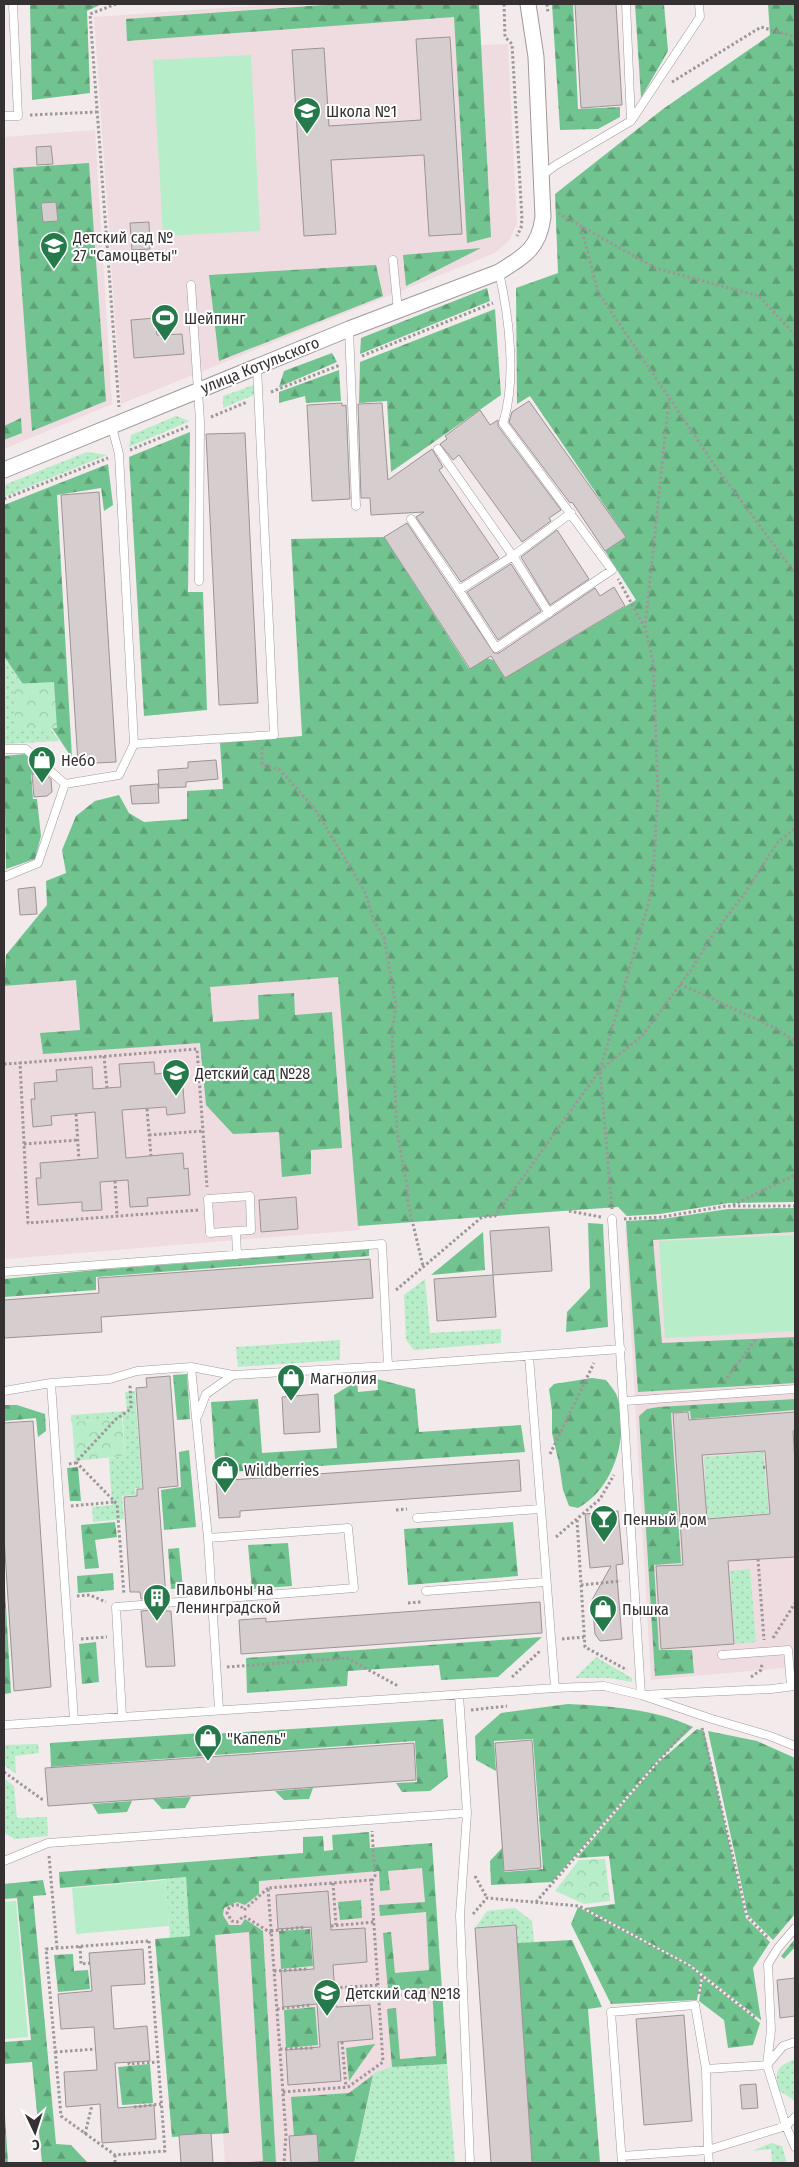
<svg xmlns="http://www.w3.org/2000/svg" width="799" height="2167" font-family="'Fira Sans Condensed',sans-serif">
<defs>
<pattern id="grass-dots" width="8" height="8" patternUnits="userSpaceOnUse" patternTransform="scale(1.25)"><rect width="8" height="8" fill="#b8edc9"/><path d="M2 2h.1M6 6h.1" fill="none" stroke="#9fccad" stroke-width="1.8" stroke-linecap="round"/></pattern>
<pattern id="forest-firs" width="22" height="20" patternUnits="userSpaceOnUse" patternTransform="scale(1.25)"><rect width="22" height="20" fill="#71c490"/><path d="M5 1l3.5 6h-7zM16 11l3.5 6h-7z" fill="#5ea076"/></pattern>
<pattern id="park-crowns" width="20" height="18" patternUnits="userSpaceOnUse" patternTransform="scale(1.25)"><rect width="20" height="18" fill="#b8edc9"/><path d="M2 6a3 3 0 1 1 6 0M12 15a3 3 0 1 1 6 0" fill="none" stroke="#9fccad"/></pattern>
</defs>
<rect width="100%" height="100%" fill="#f3eaec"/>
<!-- built -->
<path fill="#efdce0" d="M277,4h201l3,41 27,-1 9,180 -8,17 -14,12 -374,151 -27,-387z
M95,130l17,274 -108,45v-312z
M335,943l25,287 -354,29 -2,-42v-245z
M795,1217v450l-144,13 -26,-453z
M426,1856l24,307h-225l-20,-293z"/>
<!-- grass -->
<path fill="url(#grass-dots)" d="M254,385v10l-31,13v-12z
M176,416l14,5 -61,26 2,-12z
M87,452l20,3 -103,42v-12z
M4,656l55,85 -55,3z
M425,1279l5,54 71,-4v14l-87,7 -8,-10 -2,-45z
M340,1340v20l-102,7 -2,-20z
M135,1391l7,97h-7l1,7 -14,1 2,23 -31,3 -1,-15 20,-2 -3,-47 16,-2 -2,-38 -52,4v-7l56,-4 -2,-19z
M763,1452l6,61 -62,5 -3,-61z
M750,1569l6,73 -21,2 -5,-73z
M596,1657l36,21v4l-23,-4h-34z
M38,1744l1,9 -24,3 1,18 -12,-9v-20z
M4,1778l10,8 3,32 30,-1 1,19 -33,3 -11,-6z
M186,1877l4,59 -20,2 -5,-59z
M515,1908l17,13 2,21 -17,1 -1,-18 -40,2 11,-16z
M795,2059v42l-18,-12c0,-21 -2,-21 18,-30z
M447,2064l8,99h-101l20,-90 18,-6z
M771,2143l11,3 5,17h-15l-1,-14 -19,2z"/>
<!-- forest -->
<path fill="url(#forest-firs)" d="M30,4h72l-15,7 3,82 -58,7z
M338,4h141l12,233 -24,6 -13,-226 -327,24 -1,-22z
M552,4h21l5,105 42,-2v10l-22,12 -38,1z
M635,4h29l4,47 -27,47z
M768,4h27v1198l-66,1 -69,11 -33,2 -9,-9 -260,19 -20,-249 -128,10 3,35 46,-3 -1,-24 36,-2 1,22 37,-3 10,136 -31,2v24l-29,3 -3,-45 -46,2 -27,-29 -6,-62 -157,11 -3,-21 40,-3 -4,-50 -72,6 2,-31 41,-50 -1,-24 20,-8 -4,-23 14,-34 19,-15 24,-6 10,18 15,9 43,-3v-28l36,-2 -3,-46 82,-7 -11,-197 93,-2 85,132 18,-11 6,2 12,18 131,-78 -31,-49 21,-14 -96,-141 -13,8 -1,-116 42,-15 -3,-79 108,-85 107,-74z
M89,163l17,238 -74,30 -19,-263z
M481,248l-75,38 -3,-31z
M376,265l7,31 -164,65 -10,-86z
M487,288l3,13 -130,53 1,-16z
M495,309l6,86 -110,77 -4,-71 -28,2 1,-41z
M332,353l5,9 -58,25 5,-16z
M339,370l2,31 -35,2 -1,-7 -26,7v-11z
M21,418l1,15 -18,7v-14z
M190,432l-2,160h15l4,118 -63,6 -15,-259z
M108,464l5,41 -9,6 -3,-23 -44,7 15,263 -68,-102v-151z
M25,754l18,18 -12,2 2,25h4l4,37 -6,23 -29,10 -2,-113z
M795,1208v24l-142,8 9,103 133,-6v46l-157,9 -12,-171 36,-2 66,-10z
M588,1223l15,1 5,103 -42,5 1,-20 23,-24z
M483,1232l2,38 -54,5z
M369,1249v7l-273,21v13l-92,7v-18l91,-9z
M187,1374l3,45 -13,1 -4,-45z
M592,1378l14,2c4,5 9,11 11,16 13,39 -3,93 -39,112l-9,-2 -6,-16 -4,-27 -7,-30v-22l-3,-22 5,-5z
M377,1379l38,10 4,43 102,-7 4,27 -309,21 -5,-71 47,-3 4,54 75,-5 -3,-53 23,-14 1,11 20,-2z
M795,1399v11l-104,9 -1,-8 -19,2 10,150 -27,2 5,85h33l2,23 -39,3 -16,-260 8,-7 11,-2z
M4,1405h13l28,9 1,17 -8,6 -2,-19 -32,3z
M189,1450l7,77 -32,3 -3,-40 20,-3 -2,-35z
M78,1467l3,34h-11l-3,-33z
M115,1522l2,15 -22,3 4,28 -14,1 -4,-44z
M513,1522l5,54 -110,9 -4,-56z
M288,1543l4,43 -40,3 -4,-44z
M179,1548l4,40 -12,1 -3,-40z
M4,1572l7,121 -7,1z
M113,1573l1,17 -36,3 -1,-17z
M542,1637l-44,40 -57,3 -2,-15 -91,6 -1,15 -100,7 -1,-35z
M96,1642l3,40 -17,2 -3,-40z
M568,1704c41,2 87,5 125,23l-35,33 -106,122 -61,3 -1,-24 12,-13 2,24 39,-3 -10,-130 -39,2 2,30 -20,-11 -1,-24 26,-23z
M443,1719l5,58 -18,14 -28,1 -6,-9 21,-1 -2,-41 -200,14 -1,-21z
M697,1729l7,2 42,187 24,24 -17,26 8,52 -70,-55 -106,-57 30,-4 -6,-48 -32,2 83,-97z
M708,1731l49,10 38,17v156l-22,26 -25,-25z
M201,1733l2,23 -152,11 -1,-24z
M313,1788l-4,11 -25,1 -9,-9z
M191,1797l-6,11 -23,1 -9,-10z
M132,1801l-5,11 -29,2 -6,-10z
M369,1832l1,16 62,-5 15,221 -55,3 -5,-58 9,-1 4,51 36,-3 -4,-68 -44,3 -5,-58 8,-1 4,41 34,-3 -3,-58 -46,4 -1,-11 46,-3 -3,-34 -34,3 2,19 -10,1 -1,-20 -120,10v13l-14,11 -8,-3 -13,6 -1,7 6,10h12l4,-6 18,12 13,232h-40l27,-2 -14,-229 -34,3 14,198 -57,4 -17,-198 35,-3 -4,-59 -126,11 -1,-16 244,-19v-16l20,-1 1,15 9,-1 -1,-15z
M43,1880l3,15 -13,1 23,248 15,1 17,18h-46l-10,-101 -28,2v-22l27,-2 -14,-142 -13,1v-15z
M361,1900l1,18 -22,2 -2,-18z
M578,1907l111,59 12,10 -4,24 -86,4 -40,-80z
M310,1929l3,37 -32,3 -2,-38z
M795,1939v8l-11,12 -3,-3z
M572,1940l30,67 -14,2 12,154h-68l-15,-220z
M73,1954l1,17 14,-1 2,19 -32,3 -4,-37z
M703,1978l57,45 -7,22 -25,3 -4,-28 -25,-19z
M315,2007l3,38 -32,3 -2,-38z
M375,2044l-26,37 -3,-33z
M150,2064l3,39 -31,2 -4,-38z
M373,2075l-19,88h-38l-1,-27 -21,1 -3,-40 58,-4z
M4,2100l4,63h-4z"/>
<!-- park -->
<path fill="url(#park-crowns)" d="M54,682l3,46 -41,4 -3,-48z
M122,1418l3,38 -50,5 -3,-39z
M605,1859l5,42 -26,3 -29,-13 24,-31z"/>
<!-- pitch -->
<path fill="#b8edc9" d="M251,55l9,176 -97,5 -10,-176z
M795,1235v96l-130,7 -6,-97z
M165,1880l4,46 -93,8 -4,-46z
M16,1901l12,136 -24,2v-137z"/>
<!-- building -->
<path fill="#d6cdce" stroke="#9c9395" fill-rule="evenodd" d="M575,4h41l6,101 -41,3z
M450,37l12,197 -33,2 -5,-81 -93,5 5,74 -32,2 -12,-186 32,-2 5,78 92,-6 -5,-81z
M51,146l2,18 -16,1 -1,-18z
M56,202l2,19 -15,1 -2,-19z
M149,222l1,27 -18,1 -2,-27z
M155,318l2,17 25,-1 2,20 -50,4 -3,-38z
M529,401l97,136 -21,14 -33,-49 -2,1 -61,-81 3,-10z
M342,403v3l4,-1 4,94 -38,2 -5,-96z
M382,403l6,77 44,-31 11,18 -4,3 60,88 -38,24 -45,-65 8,-5 -53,3 -1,-17h-9l-3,-94z
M480,410l10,15 8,-5v6l63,84 -12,8 2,3 -29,21 -63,-87 -6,5 -13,-16 7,-5 -2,-3z
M245,433l13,270 -39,2 -13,-271z
M99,492l17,270 -38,2 -17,-269z
M407,523l87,130h5l96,-65 5,8 14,-9 11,19 -120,72 -14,-22 -21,13 -86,-132z
M557,530l32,49 -39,26 -29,-48z
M511,564l30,47 -43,29 -31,-48z
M216,760l2,19 -32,3v5l-27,1 -1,-18 30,-2v-6z
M32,774h13l6,5 1,13 -5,4 -13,1z
M158,784l1,19 -27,1 -2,-18z
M35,887l2,27 -17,1 -2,-26z
M154,1062l1,12 22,-2 1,16h5l2,25 -18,2 -1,-8 -44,3 4,48 57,-5 1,16 4,-1 2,27 -43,3 1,8 -18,1 -2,-27 -28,2 2,28 -20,1v-9l-44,3 -2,-27h5l-1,-15 58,-5 -3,-46 -44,4 1,9 -19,2 -2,-28h4l-1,-16 23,-2 -1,-11 36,-3 1,22 28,-2 -2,-23z
M296,1197l2,32 -37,3 -2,-32z
M549,1227l3,44 -59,4 -3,-44z
M370,1259l3,39 -272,19 1,15 -98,6v-38l95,-7 -1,-15z
M493,1275l3,42 -59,4 -3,-42z
M170,1376l8,110 -20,2 8,109 -25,2 -1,-7h-10l-6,-95 13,-1v-7h6l-7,-101 11,-1 -1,-9z
M318,1394l2,38 -36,2 -2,-37z
M688,1412l1,8 106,-8v18l-2,1 2,32v94l-67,4 6,83 -73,5 -5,-83 27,-1 -10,-152zM765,1451l5,63 -63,5 -5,-64z
M33,1421l18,266 -37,4 -10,-154v-114z
M519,1460l2,31 -281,20v6l-21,1 -3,-37z
M618,1511l5,53 -7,1 6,74 -22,2 -5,-7 -3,-34 19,-34 -21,2 -5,-54z
M540,1602l2,31 -301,21 -2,-34 27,-2v4z
M166,1609v2h5l4,55 -29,1 -5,-56z
M532,1740l9,128 -37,3 -9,-128z
M414,1743l2,37 -368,26 -3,-38z
M328,1891l3,39 34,-2 2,34 -34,3 3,42 34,-2 3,34 -35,3 3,39 -53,4 -2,-35 34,-3 -3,-43 -34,3 -2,-36 33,-2 -3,-42 -33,2 -2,-34z
M516,1925l16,238h-41l-16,-235z
M143,1949l2,35 -34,2 3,43 33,-3 3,35 -35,2 3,45 36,-3 2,34 -54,4 -2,-39 -34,3 -2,-35 33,-2 -3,-43 -33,2 -3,-35 34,-3 -3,-38z
M795,1978v38l-15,2 -3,-38z
M684,2015l8,106 -48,4 -8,-106z
M756,2084l2,24 -16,1 -2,-24z
M211,2133l2,30h-32l-2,-28z
M317,2134l2,28 -28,1 -2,-27z"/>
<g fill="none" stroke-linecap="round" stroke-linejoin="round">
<defs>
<path id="service" d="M4,116h14l-5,-112
M631,121l69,-104 -1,-13
M541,176l15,-11 75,-44 -5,-117
M393,260l5,51
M191,285l9,136 -1,160
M349,329l7,177
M112,427l7,27 15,290 140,-9 -17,-369
M438,449l75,107 36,57
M411,519l48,71 37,58 116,-78 -109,-147c14,-44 6,-106 -4,-151
M459,590l54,-34 58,-43
M4,749h22l39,35 54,-9 15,-31
M4,877l34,-14 27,-79
M612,1219l29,476 130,-6 24,-3
M236,1231l15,-1 -1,-34 -42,3 2,34 26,-2 1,24
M4,1272l378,-28 6,122
M529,1356l26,332
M191,1367l17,171 11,171
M51,1383l23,337
M4,1391l47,-8 59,-4 27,-8 54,-4 42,8 155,-9 233,-17
M625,1401l170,-12
M198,1415l8,-21 27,-19
M417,1518l123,-9
M426,1591l120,-9
M722,1655l66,-5 3,36
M459,1695l8,118 -7,102 10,248
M122,1716l-6,-109 238,-19 -6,-60 -140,10
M4,1725l551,-37 49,-2 37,9 71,24 58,17 25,10
M4,1861l44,-18 419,-30
M706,2069l61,-4 16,-19 12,-4
M795,2117l-9,9 9,21
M622,2156l86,-6 -2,-81 -11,-64 -84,7 11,151
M709,2163l-1,-13 78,-24 -19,-61 4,-35 -3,-66 10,-16 17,-20"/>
<path id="minor" d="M4,470l345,-141 150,-57c26,-16 40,-24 44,-55l-7,-160 -8,-53"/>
</defs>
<!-- service casing -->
<use href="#service" stroke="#a1989a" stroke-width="9"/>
<!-- minor casing -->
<use href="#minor" stroke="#a1989a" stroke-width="17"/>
<!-- path -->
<path stroke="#9e9799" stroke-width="3" stroke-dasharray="2.5 2.5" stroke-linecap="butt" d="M116,4l-26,10 29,393
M504,4l1,33 7,7 10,175 -1,9 -4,8
M547,4l1,9
M672,82l89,-55 34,10
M30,115l67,-3
M558,213l97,55 104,28 36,39
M581,227l17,65 115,171 82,110
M362,356l131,-53
M271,392l69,-27
M211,417l36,-15
M130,450l59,-24
M4,499l104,-41
M645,628l24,-230
M262,747v18l18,5 35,39 50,83 9,29 10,16 12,69 -4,25 5,100 10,54 1,18 15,63
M680,984l91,42 24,15
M104,1056l3,32
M4,1064l16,-1
M147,1109l4,47
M76,1114l3,46
M149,1135l54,-4
M24,1144l54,-4
M115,1181l2,35
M733,1205l62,-30
M612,1209l-12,-139 52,-179 6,-97 -5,-133 -8,-33 -27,-49
M198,1210l-170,13 -8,-160 177,-14 10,138
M569,1211l32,6
M624,1219l38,-2 64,-11h69
M396,1290l86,-73 13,-1 105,-146 42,-34 49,-66 23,-37 31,-40 32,-50 18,-15
M724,1382l32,-43
M550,1454l44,-91
M76,1462l41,42 7,91
M69,1464l6,-1 41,-44 15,-10 -1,-24
M763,1467l3,1
M71,1506l43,-4
M396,1510l11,-1
M577,1520l8,127 42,23
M556,1537l44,-38 14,-24
M758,1559l6,81
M581,1585l40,-4
M77,1596l13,-1 16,7
M408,1603l13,-1
M773,1638l22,-35
M81,1639l26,-2
M562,1639l22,-2
M227,1667l120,-9 51,28
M512,1677l28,-26
M751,1677l10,-7 1,-6
M471,1710l36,-4
M702,1728l45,188 22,23
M4,1772l39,28
M49,1856l8,92
M475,1876l12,22
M372,1881l3,-5 -3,-45
M333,1883l3,42
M268,1888l-24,22 -4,-5c-8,0 -11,0 -13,8l5,8 5,1 7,-6 27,17
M536,1902l154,-177
M473,1914l14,-16 92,8 111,60 67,53
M331,1926l43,-4
M271,1931l34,-4
M149,1941l16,210 -50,4 -54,-39 -15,-167z
M80,1946l1,18 9,-1
M274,1971l34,-2
M335,1988l43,-3
M699,1994l3,-19
M379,1997l71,-6
M277,2009l33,-4
M342,2042l4,45
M280,2049l34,-1
M55,2052l41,-3
M129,2062v2l29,-2
M283,2092l65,-5 35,-25 -12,-182 -103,8 18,246 -2,29
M134,2107l27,-3
M85,2134l7,-29
M115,2155v8"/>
<!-- service -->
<use href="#service" stroke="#fff" stroke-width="8"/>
<!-- minor -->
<use href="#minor" stroke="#fff" stroke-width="15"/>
</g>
<!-- icons -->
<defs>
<symbol id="school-pin" viewBox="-11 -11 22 30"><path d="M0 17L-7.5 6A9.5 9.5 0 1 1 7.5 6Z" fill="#26794b" stroke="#fff"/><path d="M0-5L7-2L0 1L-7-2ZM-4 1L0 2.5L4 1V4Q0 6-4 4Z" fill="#fff"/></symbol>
<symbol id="stadium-pin" viewBox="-11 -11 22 30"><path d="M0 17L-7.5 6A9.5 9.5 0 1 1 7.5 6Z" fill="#26794b" stroke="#fff"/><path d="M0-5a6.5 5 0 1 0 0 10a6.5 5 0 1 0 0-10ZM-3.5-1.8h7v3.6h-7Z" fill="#fff"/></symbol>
<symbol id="shop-pin" viewBox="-11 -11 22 30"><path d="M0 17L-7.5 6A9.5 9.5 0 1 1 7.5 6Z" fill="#26794b" stroke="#fff"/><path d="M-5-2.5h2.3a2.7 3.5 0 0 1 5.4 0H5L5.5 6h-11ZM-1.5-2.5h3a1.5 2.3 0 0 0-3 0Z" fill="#fff"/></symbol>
<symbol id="bar-pin" viewBox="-11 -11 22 30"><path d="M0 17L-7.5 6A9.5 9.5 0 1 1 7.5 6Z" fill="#26794b" stroke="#fff"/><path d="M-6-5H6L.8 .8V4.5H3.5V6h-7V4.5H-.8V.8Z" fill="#fff"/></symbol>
<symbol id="building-pin" viewBox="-11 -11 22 30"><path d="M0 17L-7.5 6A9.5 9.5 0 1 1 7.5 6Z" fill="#26794b" stroke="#fff"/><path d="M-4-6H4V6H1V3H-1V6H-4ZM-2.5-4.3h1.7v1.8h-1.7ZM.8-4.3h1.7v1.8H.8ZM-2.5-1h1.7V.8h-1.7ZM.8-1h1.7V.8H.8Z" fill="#fff"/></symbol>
</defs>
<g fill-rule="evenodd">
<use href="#school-pin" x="291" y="95" width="32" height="43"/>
<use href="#school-pin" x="38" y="230" width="32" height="43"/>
<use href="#stadium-pin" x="149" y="302" width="32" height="43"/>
<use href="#shop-pin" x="26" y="744" width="32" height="43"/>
<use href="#school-pin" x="160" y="1057" width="32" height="43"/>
<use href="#shop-pin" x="275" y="1362" width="32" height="43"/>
<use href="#shop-pin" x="209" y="1454" width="32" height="43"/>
<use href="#bar-pin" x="588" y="1503" width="32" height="43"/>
<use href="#building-pin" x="141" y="1582" width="32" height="43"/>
<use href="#shop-pin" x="587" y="1593" width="32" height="43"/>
<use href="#shop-pin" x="192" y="1722" width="32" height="43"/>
<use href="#school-pin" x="311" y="1977" width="32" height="43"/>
</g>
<g text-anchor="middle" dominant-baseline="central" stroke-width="4" stroke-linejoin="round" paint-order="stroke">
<!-- poi labels -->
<g font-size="16" fill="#353132" stroke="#fff" text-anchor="start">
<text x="326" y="111">Школа №1</text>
<text x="73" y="237">Детский сад №<tspan x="73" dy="18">27 "Самоцветы"</tspan></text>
<text x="184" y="318">Шейпинг</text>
<text x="61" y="760">Небо</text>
<text x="195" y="1073">Детский сад №28</text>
<text x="310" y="1378">Магнолия</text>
<text x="244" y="1470">Wildberries</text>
<text x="623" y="1519">Пенный дом</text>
<text x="176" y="1589">Павильоны на<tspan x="176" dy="18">Ленинградской</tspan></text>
<text x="622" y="1609">Пышка</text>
<text x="227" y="1738">"Капель"</text>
<text x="346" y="1993">Детский сад №18</text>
</g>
<!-- street labels -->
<g font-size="16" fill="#353132" stroke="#fff">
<text transform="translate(260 365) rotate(-22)">улица Котульского</text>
</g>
</g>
<!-- border -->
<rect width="799" height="2167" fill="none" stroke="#353132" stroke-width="10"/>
<!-- north arrow -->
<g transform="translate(35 2132) rotate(176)" stroke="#ffffff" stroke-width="4" paint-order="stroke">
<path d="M0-4L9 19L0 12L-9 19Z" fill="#353132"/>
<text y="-8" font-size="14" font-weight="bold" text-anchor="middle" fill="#353132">С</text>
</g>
</svg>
